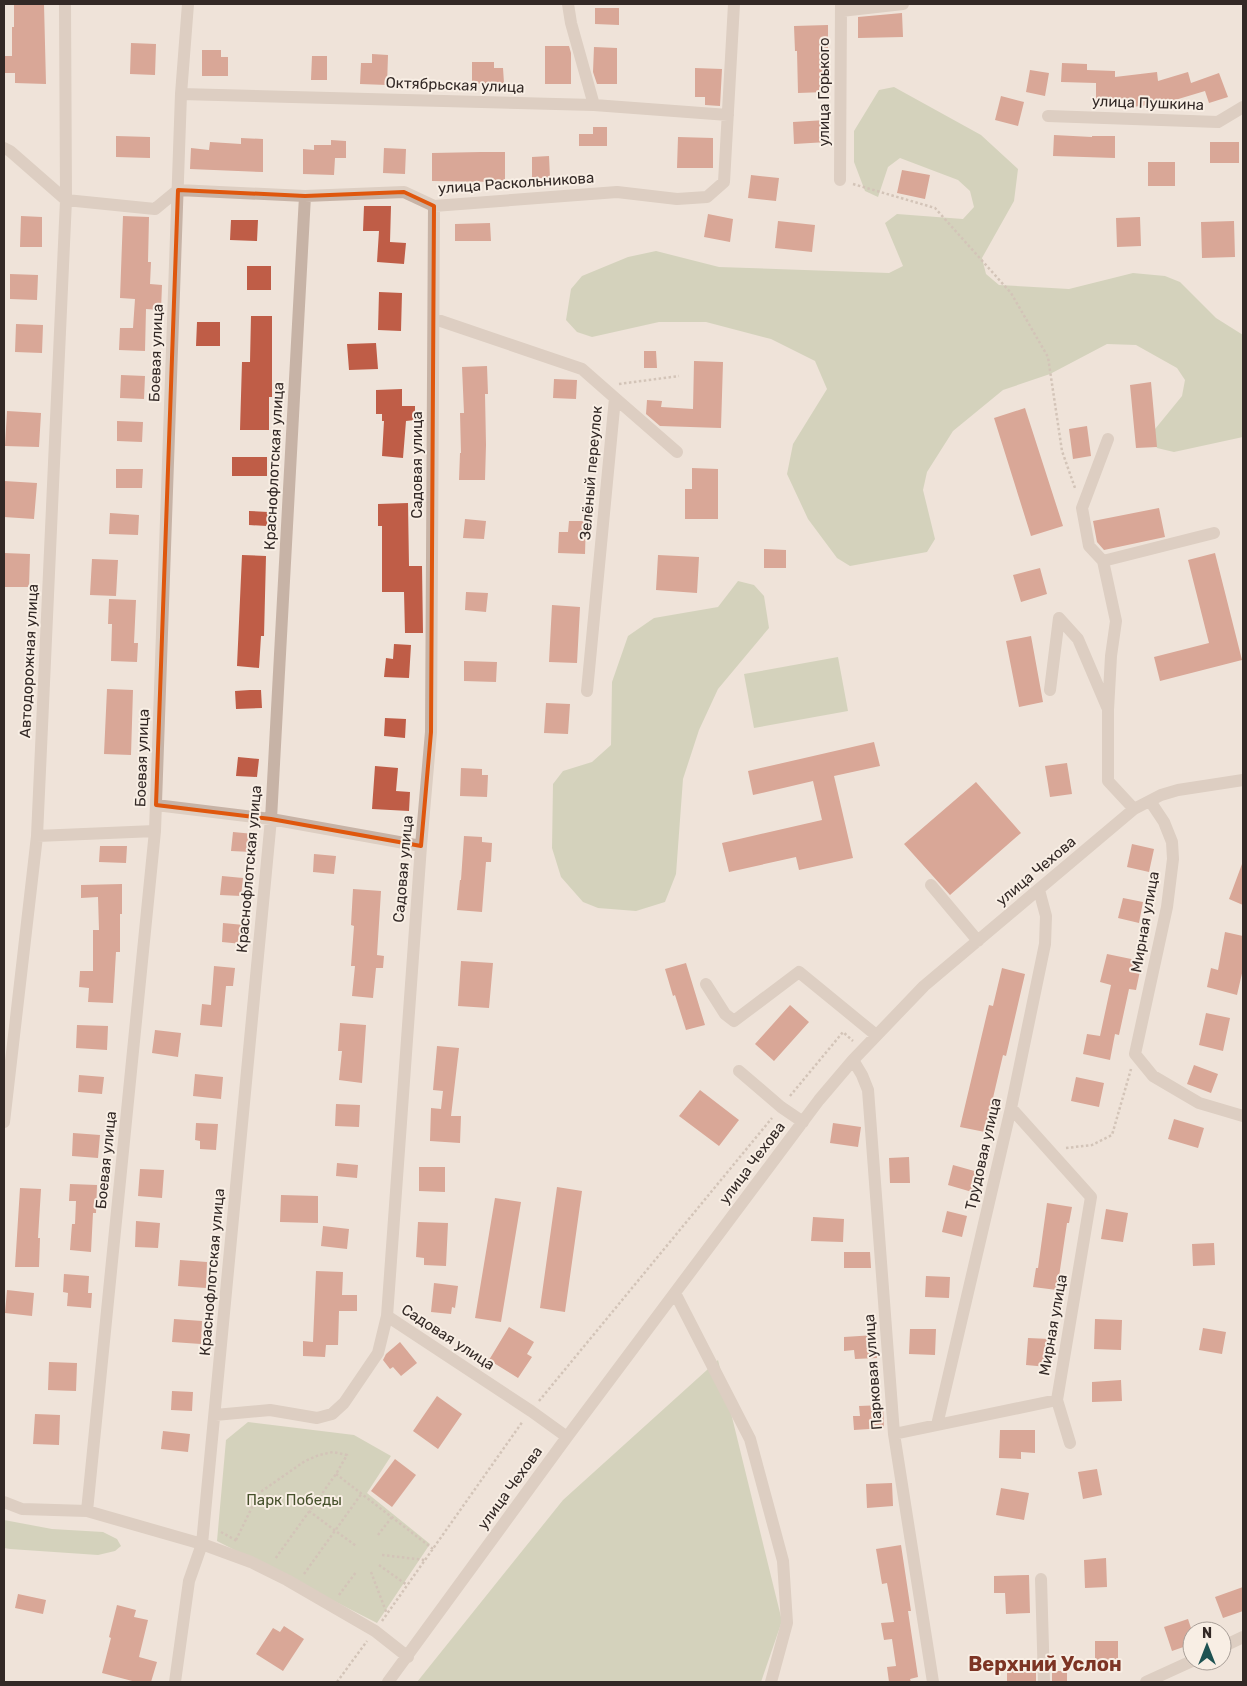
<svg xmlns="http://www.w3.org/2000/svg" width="1247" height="1686" font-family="Rubik,sans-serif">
<rect width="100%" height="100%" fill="#efe3d9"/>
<!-- green -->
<path fill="#b4bd9a" d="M894,87l87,48 37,34 -4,32 -32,57 4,16 13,11 70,4 64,-16 32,3 15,6 36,36 27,17v102l-69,15 -17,-4 -6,-14 31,-38 3,-16 -8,-12 -41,-23 -29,-1 -57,30 -47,16 -50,41 -26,41 -4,18 12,49 -8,13 -77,14 -13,-8 -29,-39 -21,-45 6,-30 34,-55 -12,-28 -44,-22 -65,-17h-47l-67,15 -15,-5 -11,-12 5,-31 11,-13 46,-19 28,-6 63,16 170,6 14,-7 -18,-43 12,-9 66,5 11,-12 -4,-16 -12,-11 -58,-22 -12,9 -10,30 -13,-6 -11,-29v-31l25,-41z
M738,581l16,4 10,11 5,32 -51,61 -19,41 -16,49 -7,95 -11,28 -29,9 -38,-3 -15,-6 -22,-25 -9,-29 1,-64 10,-13 29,-9 19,-17 1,-63 16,-46 26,-18 64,-11z
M838,657l10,54 -94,17 -10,-54z
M718,1360l64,261 -21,61h-344l146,-182z
M248,1422l106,13 37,21 -24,37 63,51 -53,79 -160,-82 9,-101z
M4,1520l48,9 51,3 14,7 4,7 -6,5 -17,4 -88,-6 -6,-1z"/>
<!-- building -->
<path fill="#bf5d47" d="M14,4h30l2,80 -31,-1v-10h-11v-17h8v-29h2z
M595,8h24v17l-24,-1z
M902,13l1,24 -45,1v-21z
M828,25v25h-4l1,42 -27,1 -1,-42h-2l-1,-25z
M131,43l25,1 -1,31 -25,-1z
M545,46h24l2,7v31h-26z
M594,47l23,1v36h-20l-4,-12z
M202,50h19v7h7v19h-26z
M372,54l16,1 -1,30 -27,-1 1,-21h11z
M312,56h15v24h-16z
M472,62h22v6h9l1,15 -32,1z
M1062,63l25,1v6l28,1v6l42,-5 1,9 30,-9 3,11 28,-10 9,24 -19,6 -4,-12 -40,12 -33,4 -36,-1v-23l-35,-1z
M695,68l27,1 -2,37 -15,-1v-8h-10z
M1030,70l19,3 -4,23 -19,-4z
M1001,96l23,6 -6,24 -23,-6z
M826,120l1,22 -33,2 -1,-22z
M593,127h14v19h-28v-12h14z
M1054,135l38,2v-1h23v22l-62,-2z
M116,136l34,1v21l-34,-1z
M678,137l35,1v30h-36z
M241,138l22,1v33l-73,-3 1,-21 18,2 1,-8 31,2z
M331,140l15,1v17h-11l-1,17 -31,-1v-25l11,1v-5h17z
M1210,142h29v21h-29z
M384,148l22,1 -1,25 -22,-1z
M481,152h24v30l-73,-1v-28z
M549,156l1,22h-18v-21z
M1148,162h27v24h-27z
M902,170l28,5 -5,24 -28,-6z
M751,175l28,3 -3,23 -28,-3z
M364,206h27l-1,36 16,1 -2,21 -27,-2 2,-31h-16z
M708,214l25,5 -3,23 -26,-5z
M21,216l21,1v30h-22z
M123,216l26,1 -1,45h3l-1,22 12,1 -1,25 -15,-1 -1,42 -26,-1 1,-22h13l2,-29 -15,-1z
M1140,217l1,29 -24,1 -1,-29z
M231,220h27l-1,21 -27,-1z
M778,221l37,4 -3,27 -37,-4z
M1234,221l1,36 -33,1 -1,-36z
M490,223l1,18h-36v-17z
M247,266h24v24h-24z
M10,274l28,1 -1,25 -27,-1z
M379,292l23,1 -1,38 -23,-1z
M251,316h21v81h-3v33h-29l2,-68h8z
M197,322h23v24h-24z
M16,324l27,1 -1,28 -27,-1z
M376,343l2,26 -29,1 -2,-26z
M644,351h12l1,17h-13z
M694,361l29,1 -2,66 -61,-2 -14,-12 1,-14 15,1 -1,6 32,2z
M487,366l1,28h-3l1,51 -1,35h-26l1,-27h1l-1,-40h4l-2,-46z
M121,375l24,1 -1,23 -24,-1z
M554,379l23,1 -1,19 -23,-1z
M1151,382l6,65 -21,1 -6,-63z
M402,389v17h13v14l-9,1 -3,37 -21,-2 2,-35h-2v-7h-6v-24z
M1025,408l38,118 -32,10 -37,-118z
M7,411l34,2 -2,34 -34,-1z
M117,421l26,1 -1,20 -25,-1z
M1087,426l4,30 -18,3 -4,-30z
M232,457h35v19h-35z
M692,468l26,1v50h-33v-30h7z
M116,469h27l-1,19h-26z
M4,481l33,2 -3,36 -30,-2z
M408,503l1,63h13l1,67h-18l-1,-41h-22v-66h-4v-22z
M1159,508l6,29 -61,13 -7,-8 -4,-21z
M249,511l19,1 -1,14 -18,-1z
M110,513l29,2 -1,20 -29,-1z
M465,519l21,2 -2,18 -21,-1z
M569,521h17l-1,33 -27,-1 1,-21h9z
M764,549l22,1v18h-22z
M4,553l26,1 -1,33h-24z
M1215,553l27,107 -82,21 -6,-24 55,-14 -21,-83z
M242,555l24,1 -2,80h-3l-2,32 -22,-2z
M658,555l41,2 -2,36 -41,-3z
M92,559l26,1 -2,36 -26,-1z
M1040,568l7,26 -26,8 -8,-27z
M466,592l22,1 -2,19 -21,-2z
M109,599l27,1 -2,43h4l-1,19 -26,-1 1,-37h-4z
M552,605l28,2 -3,56 -28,-1z
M1031,636l12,66 -24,5 -13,-66z
M394,644l17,1 -2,33 -25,-1 2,-19 7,1z
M464,661l33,1 -1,20 -32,-1z
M107,689l26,1 -2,65 -27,-1z
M250,690h11l1,18 -26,1 -1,-18z
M546,703l24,1 -2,30 -24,-1z
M385,718l21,1 -1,19 -21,-2z
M874,742l6,24 -46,10 19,82 -54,12 -3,-13 -67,15 -7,-29 100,-23 -9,-39 -60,14 -5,-24z
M238,757l21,2 -2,18 -21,-1z
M1067,763l5,31 -22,3 -5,-31z
M375,766l23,2 -2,23 14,1 -1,19 -37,-2z
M461,768l21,1v6h6l-1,22 -27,-1z
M976,782l45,51 -71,62 -46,-51z
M233,832l21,2 -2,18 -21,-1z
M464,836l18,1v5l10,1 -1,19h-5l-4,50 -25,-2 3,-30h1z
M1132,844l22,5 -5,23 -22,-5z
M100,846h27l-1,17 -27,-1z
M314,854l22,2 -2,18 -21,-2z
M1242,864h1v41l-14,-6z
M222,876l21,2 -2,18 -21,-1z
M122,884v30h-2v38h-4l-3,51 -25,-1 1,-14 -10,-1 1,-16h13v-41h6l-1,-33 -17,1v-13z
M353,889l28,2 -4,64 7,1 -1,12h-7l-3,30 -21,-2 3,-30h-4l3,-40 -3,-1z
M1123,898l20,4 -4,21 -21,-5z
M223,923l21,2 -2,19 -20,-2z
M1225,932l18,4v33l-6,26 -30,-8 4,-19 7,2z
M1107,954l29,6 -2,10 6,1 -4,19 -7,-1 -10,46 -4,-1 -5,26 -27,-6 4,-20 13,2 11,-51 -11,-3z
M461,961l32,2 -4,45 -31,-2z
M686,963l19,62 -19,5 -11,-35 -2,1 -8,-27z
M214,966l21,2 -2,18h-7l-4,41 -22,-2 2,-21 9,1z
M1002,968l23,6 -19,82 -3,-1 -18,77 -25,-5 29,-122 4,1z
M790,1005l19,17 -35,39 -19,-17z
M1206,1013l24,5 -7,33 -24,-6z
M340,1023l26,2 -4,58 -23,-3 3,-29h-4z
M77,1025l31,1 -1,24 -31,-2z
M155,1030l26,3 -3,24 -26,-4z
M437,1046l22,2 -8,68h10l-1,27 -30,-2 1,-33 10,1 2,-18 -10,-1z
M1194,1065l24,9 -7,19 -24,-9z
M195,1074l28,3 -2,22 -28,-3z
M79,1075l25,2 -2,17 -24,-2z
M1076,1077l28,6 -5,24 -28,-6z
M700,1090l39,30 -20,26 -40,-30z
M336,1104l24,1 -1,22 -24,-1z
M1174,1119l30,9 -6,20 -30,-9z
M196,1123l22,1 -2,26 -16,-1v-8l-5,-1z
M833,1123l28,4 -3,20 -28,-4z
M73,1133l27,2 -2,23 -26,-2z
M909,1157l1,26h-20l-1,-25z
M337,1163l21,2 -1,13 -21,-2z
M953,1165l25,7 -6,20 -24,-7z
M419,1167h26v25l-26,-1z
M140,1169l24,1 -2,28 -24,-2z
M70,1184l27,1 -1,28h-3l-2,39 -21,-2 2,-26h3l1,-23h-7z
M557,1187l25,4 -17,121 -25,-4z
M20,1188l21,1 -3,49h2l-1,29h-24z
M281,1195l37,1v27l-38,-1z
M495,1198l26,4 -20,120 -26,-4z
M1047,1203l25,4 -3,16h-2l-10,67 -24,-3 3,-19h2z
M1106,1209l22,4 -5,29 -22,-3z
M947,1211l20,5 -5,21 -20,-5z
M813,1217l31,2 -1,23 -32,-1z
M136,1221l24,2 -2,25 -23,-1z
M418,1222l30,1 -2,43 -22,-1v-7l-8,-1z
M323,1226l26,3 -2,20 -26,-3z
M1214,1243l1,22 -22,1 -1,-22z
M844,1252h26l1,16h-27z
M180,1260l27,2 -1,26 -28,-2z
M316,1271l27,1 -1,23h15v16h-18l-1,34h-12l-1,12 -22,-1v-15l10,1z
M64,1274l25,2 -1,17h4l-1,15 -24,-2 1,-13 -5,-1z
M926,1276l24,1 -1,21 -24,-1z
M434,1283l24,3 -3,22 -3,-1 -1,7 -20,-2z
M7,1290l27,3 -2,23 -27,-3z
M174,1319l28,2 -1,23 -29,-2z
M1095,1319l27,1 -1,30 -27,-1z
M509,1327l25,15 -7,12 5,3 -14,21 -29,-18z
M1203,1328l23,4 -4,22 -23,-4z
M910,1329h26l-1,26 -26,-1z
M875,1335l2,23 -22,1 -1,-9 -10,1v-14z
M1028,1338l22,1 -2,28 -22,-2z
M400,1342l17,21 -16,13 -8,-9 -3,2 -7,-9 3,-6z
M49,1362l28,1 -1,28 -28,-1z
M1121,1380l1,21 -30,1v-20z
M172,1391l21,1 -1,19 -21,-1z
M437,1396l25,18 -24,35 -25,-18z
M883,1405l1,23 -30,2 -1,-14h7l-1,-10z
M35,1414l25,1 -1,30 -26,-1z
M1000,1430h35v23l-14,-1v7l-22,-1z
M163,1431l27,3 -2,18 -27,-3z
M395,1459l21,16 -24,32 -21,-16z
M1097,1469l5,26 -19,4 -5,-27z
M892,1483l1,23 -26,2 -1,-24z
M1001,1488l28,5 -5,27 -28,-5z
M901,1545l10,66h-3l10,66 -8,2 1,3h-22l-2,-15 9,-1 -4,-27 -8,1 -3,-17 13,-1 -7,-39 -5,1 -6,-35z
M1106,1558l1,29 -22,1 -1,-28z
M1029,1575l1,38 -24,1 -1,-21h-11v-17z
M1243,1587v24l-20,7 -8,-21z
M18,1594l28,6 -3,14 -28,-6z
M117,1605l19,5 -2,7 14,3 -9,37 18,5 -6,20h-15l-34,-9 9,-35 -2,-1z
M1188,1619l4,12v13l-20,7 -8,-24z
M284,1626l20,13 -21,32 -27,-17 17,-26 7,4z
M1095,1641h23v21h-23z
M1007,1668h27v3h2v11h-29z
M1052,1671h15v11h-15z"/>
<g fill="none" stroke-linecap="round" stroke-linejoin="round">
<!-- path -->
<path stroke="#b29d90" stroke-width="2.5" stroke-dasharray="2.5 2.5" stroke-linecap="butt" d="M853,184l82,24 76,85 37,64 14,94 13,37
M619,384l60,-8
M790,1096l53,-64 10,9
M1066,1148l26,-3 20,-10 19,-66
M539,1401l233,-283
M336,1474l97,75
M309,1511l47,35
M221,1532l16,9
M378,1535l14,-18
M236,1540l23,-47 46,-32 14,-6 14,-3 14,3 -11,19 -61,85
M382,1555l43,5
M379,1565l28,20
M371,1572l16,42
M304,1574l58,-81
M339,1595l17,-23
M382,1621l141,-200
M337,1682l30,-41"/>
<!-- minor -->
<path stroke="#c7b3a6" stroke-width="12" d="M568,4l3,19 23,82
M841,11l62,-7
M181,94l413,11 134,10
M1048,116l170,6 25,-15
M4,148l6,3 56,49 89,9 23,-19 127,6 99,-4 30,14 183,-14 60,7 30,-2 17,-15 10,-178
M840,180l1,-176
M434,206l-3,526 -10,114 -34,470 144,95 36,26
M435,319l147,50 33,29 -28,293
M615,398l62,54
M1103,561l-14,-15 -7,-38 26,-69
M1050,690l9,-72 19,21 29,68
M1150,801l14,21 8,20 1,17 -6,48 -32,147 18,22 46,27 44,13
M156,805l115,14 150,27
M1134,809l-26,-28v-71l3,-54 5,-35 -13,-60 111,-28
M37,836l118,-5
M931,885l47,56
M706,984l19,30 9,7 65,-49 77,63
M853,1060l9,15 6,15 26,344 39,248
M739,1071l42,36 22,15
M1011,1108l80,89 -34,203 13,43
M4,1122l33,-286 29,-636 -1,-196
M675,1293l75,146 33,122 4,62 -16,59
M215,1415l55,-5 47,8 15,-4 12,-11 34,-50 9,-37
M937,1425l74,-317 34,-164 1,-28 -7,-26
M894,1434l163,-34
M4,1502l18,7 65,2 115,33 49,18 36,18 88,51 33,26
M87,1511l68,-680 26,-737 7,-90
M1041,1579l3,103
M1222,1647l21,-10
M175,1682l14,-101 13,-37 69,-725 34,-623
M388,1682l179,-245 252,-337 34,-40 71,-74 210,-177 27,-14 17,-5 65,-10
M1146,1682l46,-21"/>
</g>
<!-- marked area -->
<path d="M0 0H1247V1686H0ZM178,190l127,6 99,-4 30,14 -3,526 -10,114 -150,-27 -115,-14z" fill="#efe3d9" fill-opacity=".55" fill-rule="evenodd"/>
<path fill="none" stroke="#df570d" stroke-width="4" stroke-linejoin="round" d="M178,190l127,6 99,-4 30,14 -3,526 -10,114 -150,-27 -115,-14z"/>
<g text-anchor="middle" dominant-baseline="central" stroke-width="4" stroke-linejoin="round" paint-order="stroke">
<!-- street labels -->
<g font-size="15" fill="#332926" stroke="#f8eee4">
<text transform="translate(455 85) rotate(2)">Октябрьская улица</text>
<text transform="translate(824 92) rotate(-90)">улица Горького</text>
<text transform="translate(1148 103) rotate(2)">улица Пушкина</text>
<text transform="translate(516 183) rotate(-4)">улица Раскольникова</text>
<text transform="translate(156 353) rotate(-88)">Боевая улица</text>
<text transform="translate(417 465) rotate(-90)">Садовая улица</text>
<text transform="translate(274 466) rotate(-87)">Краснофлотская улица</text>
<text transform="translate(591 473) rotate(-85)">Зелёный переулок</text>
<text transform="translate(29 661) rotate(-87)">Автодорожная улица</text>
<text transform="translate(142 758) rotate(-88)">Боевая улица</text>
<text transform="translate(249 869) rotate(-85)">Краснофлотская улица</text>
<text transform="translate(403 869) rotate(-85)">Садовая улица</text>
<text transform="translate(1036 871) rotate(-40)">улица Чехова</text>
<text transform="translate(1145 922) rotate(-80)">Мирная улица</text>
<text transform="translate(983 1154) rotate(-77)">Трудовая улица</text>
<text transform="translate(106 1160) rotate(-84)">Боевая улица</text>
<text transform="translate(752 1163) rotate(-53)">улица Чехова</text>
<text transform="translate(212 1272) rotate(-85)">Краснофлотская улица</text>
<text transform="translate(1053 1325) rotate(-80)">Мирная улица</text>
<text transform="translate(448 1337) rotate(33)">Садовая улица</text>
<text transform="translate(873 1372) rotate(-94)">Парковая улица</text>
<text transform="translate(510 1488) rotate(-54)">улица Чехова</text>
</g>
<!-- park labels -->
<g font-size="15" fill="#45502b" stroke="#f8eee4">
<text x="294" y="1500">Парк Победы</text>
</g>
<!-- district labels -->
<g font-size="20" font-weight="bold" fill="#7d3424" stroke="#f8eee4">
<text x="1045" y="1664">Верхний Услон</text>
</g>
</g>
<!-- border -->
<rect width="1247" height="1686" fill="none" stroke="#332926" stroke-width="10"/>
<!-- north arrow -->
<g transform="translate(1207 1646)"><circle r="24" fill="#f8eee4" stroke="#a99f98"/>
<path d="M0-4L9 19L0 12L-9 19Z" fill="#1e5252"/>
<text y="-8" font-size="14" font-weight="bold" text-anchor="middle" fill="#332926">N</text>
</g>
</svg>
